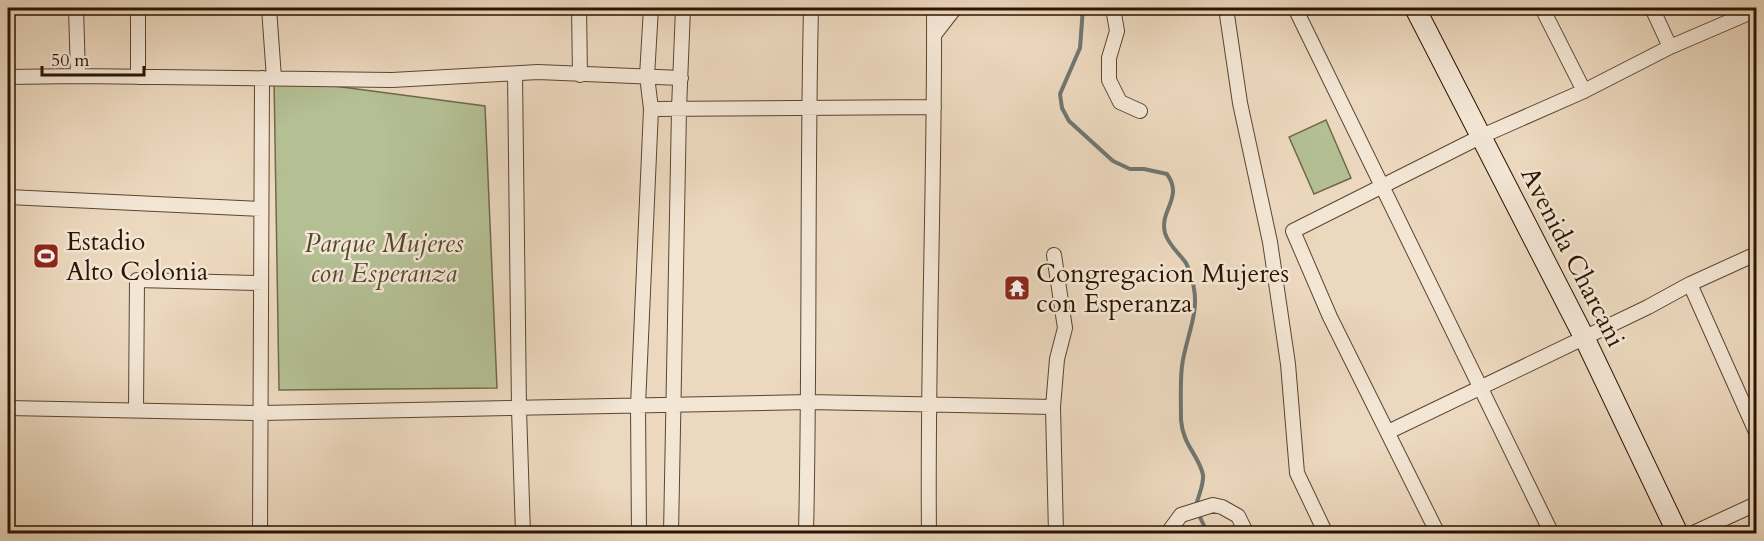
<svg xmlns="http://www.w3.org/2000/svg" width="1764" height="541" font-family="Cardo,serif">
<rect width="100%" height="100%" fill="#ecd8be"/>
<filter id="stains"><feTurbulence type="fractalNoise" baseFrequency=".00333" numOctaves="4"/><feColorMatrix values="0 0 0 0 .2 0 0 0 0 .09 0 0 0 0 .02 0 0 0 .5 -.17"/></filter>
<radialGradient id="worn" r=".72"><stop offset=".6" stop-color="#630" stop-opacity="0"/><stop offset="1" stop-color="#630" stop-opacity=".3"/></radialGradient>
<!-- green -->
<path fill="#b4bf94" stroke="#706a4a" stroke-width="1.5" d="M274,78l211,28 12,282 -218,2z
M1326,120l25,58 -37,16 -25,-57z"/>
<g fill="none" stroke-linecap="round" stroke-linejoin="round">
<!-- stream -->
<path stroke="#6f7670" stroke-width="4" d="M1083,8l-3,40 -20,46 2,14 7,13 44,40 17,8h14l23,5c17,24 -8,36 -2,59 4,13 14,20 21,30 4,8 7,17 8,26 5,25 -9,52 -12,77 -2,17 -1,37 -1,54 2,26 18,35 22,55 1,10 -5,21 -7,31
M1198,513l10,21"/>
<defs>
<path id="minor" d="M76,8l2,68
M138,8v69
M269,8l5,70
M579,8l1,67
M1113,8l4,23 -8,27v22l11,22 20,9
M1226,8l14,95 30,139 18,122 9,109 29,61
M1295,8l257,526
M1542,8l42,83
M1652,8l18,39
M934,35l21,-27
M515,74l4,335 4,125
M8,77l70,-1 314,4 146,-8 143,6
M651,109l283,-2
M8,197l253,12
M1054,255l11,73 -8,31 -4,48 3,127
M1690,284l66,148
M8,408l253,5 548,-11 244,5
M136,410l1,-130 124,3
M1388,432l260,-125 42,-23 66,-30
M260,534l2,-456
M639,534l-1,-128 13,-297 -4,-33 4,-68
M671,534l8,-425 4,-101
M806,534c4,-176 1,-351 5,-526
M929,534c-2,-176 6,-351 5,-526
M1167,534l14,-19 32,-10 9,2 16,9 9,18
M1438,534l-108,-217 -37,-86 189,-95 102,-45 86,-44 86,-37
M1691,534l65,-30"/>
<path id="secondary" d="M1415,8l169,329 94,197"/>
</defs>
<!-- minor casing -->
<use href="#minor" stroke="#5c4530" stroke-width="16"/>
<!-- secondary casing -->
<use href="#secondary" stroke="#2c1401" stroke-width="22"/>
<!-- minor -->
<use href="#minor" stroke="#f3e6d5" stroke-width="14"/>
<!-- secondary -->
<use href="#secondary" stroke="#f3e6d5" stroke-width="20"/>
</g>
<!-- icons -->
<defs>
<symbol id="stadium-square" viewBox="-11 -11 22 22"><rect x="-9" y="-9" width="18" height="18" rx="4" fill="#8f2418" stroke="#f3e6d5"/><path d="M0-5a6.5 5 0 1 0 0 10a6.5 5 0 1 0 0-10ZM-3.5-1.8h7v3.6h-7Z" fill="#fff"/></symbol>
<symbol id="temple-square" viewBox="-11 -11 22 22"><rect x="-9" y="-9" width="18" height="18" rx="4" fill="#8f2418" stroke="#f3e6d5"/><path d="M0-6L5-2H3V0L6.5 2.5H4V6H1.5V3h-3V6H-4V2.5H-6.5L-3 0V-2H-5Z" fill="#fff"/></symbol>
</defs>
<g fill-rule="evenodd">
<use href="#stadium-square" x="31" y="241" width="30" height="30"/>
<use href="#temple-square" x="1002" y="273" width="30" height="30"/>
</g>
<g text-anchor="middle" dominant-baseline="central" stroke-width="5" stroke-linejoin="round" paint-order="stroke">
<!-- poi labels -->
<g font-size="26" fill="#2c1401" stroke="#f3e6d5" text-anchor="start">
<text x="66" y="241">Estadio<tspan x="66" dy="30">Alto Colonia</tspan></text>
<text x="1036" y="273">Congregacion Mujeres<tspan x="1036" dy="30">con Esperanza</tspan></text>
</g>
<!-- park labels -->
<g font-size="26" font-style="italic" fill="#55472d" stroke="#f3e6d5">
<text x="384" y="243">Parque Mujeres<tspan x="384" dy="30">con Esperanza</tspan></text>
</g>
<!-- street labels -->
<g font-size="26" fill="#2c1401" stroke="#f3e6d5">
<text transform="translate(1573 257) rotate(63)">Avenida Charcani</text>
</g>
</g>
<!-- margin -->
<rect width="1764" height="541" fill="none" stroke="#ecd8be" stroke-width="30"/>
<rect x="9" y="9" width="1746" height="523" fill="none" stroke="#2c1401" stroke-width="3"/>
<rect x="15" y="15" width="1734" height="511" fill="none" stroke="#2c1401" stroke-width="1.5"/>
<!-- scale -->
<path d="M42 66v9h102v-9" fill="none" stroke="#2c1401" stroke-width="3"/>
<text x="51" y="66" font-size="18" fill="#2c1401" stroke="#f3e6d5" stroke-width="4.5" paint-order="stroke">50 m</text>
<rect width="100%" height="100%" filter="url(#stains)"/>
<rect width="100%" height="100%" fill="url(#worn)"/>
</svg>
